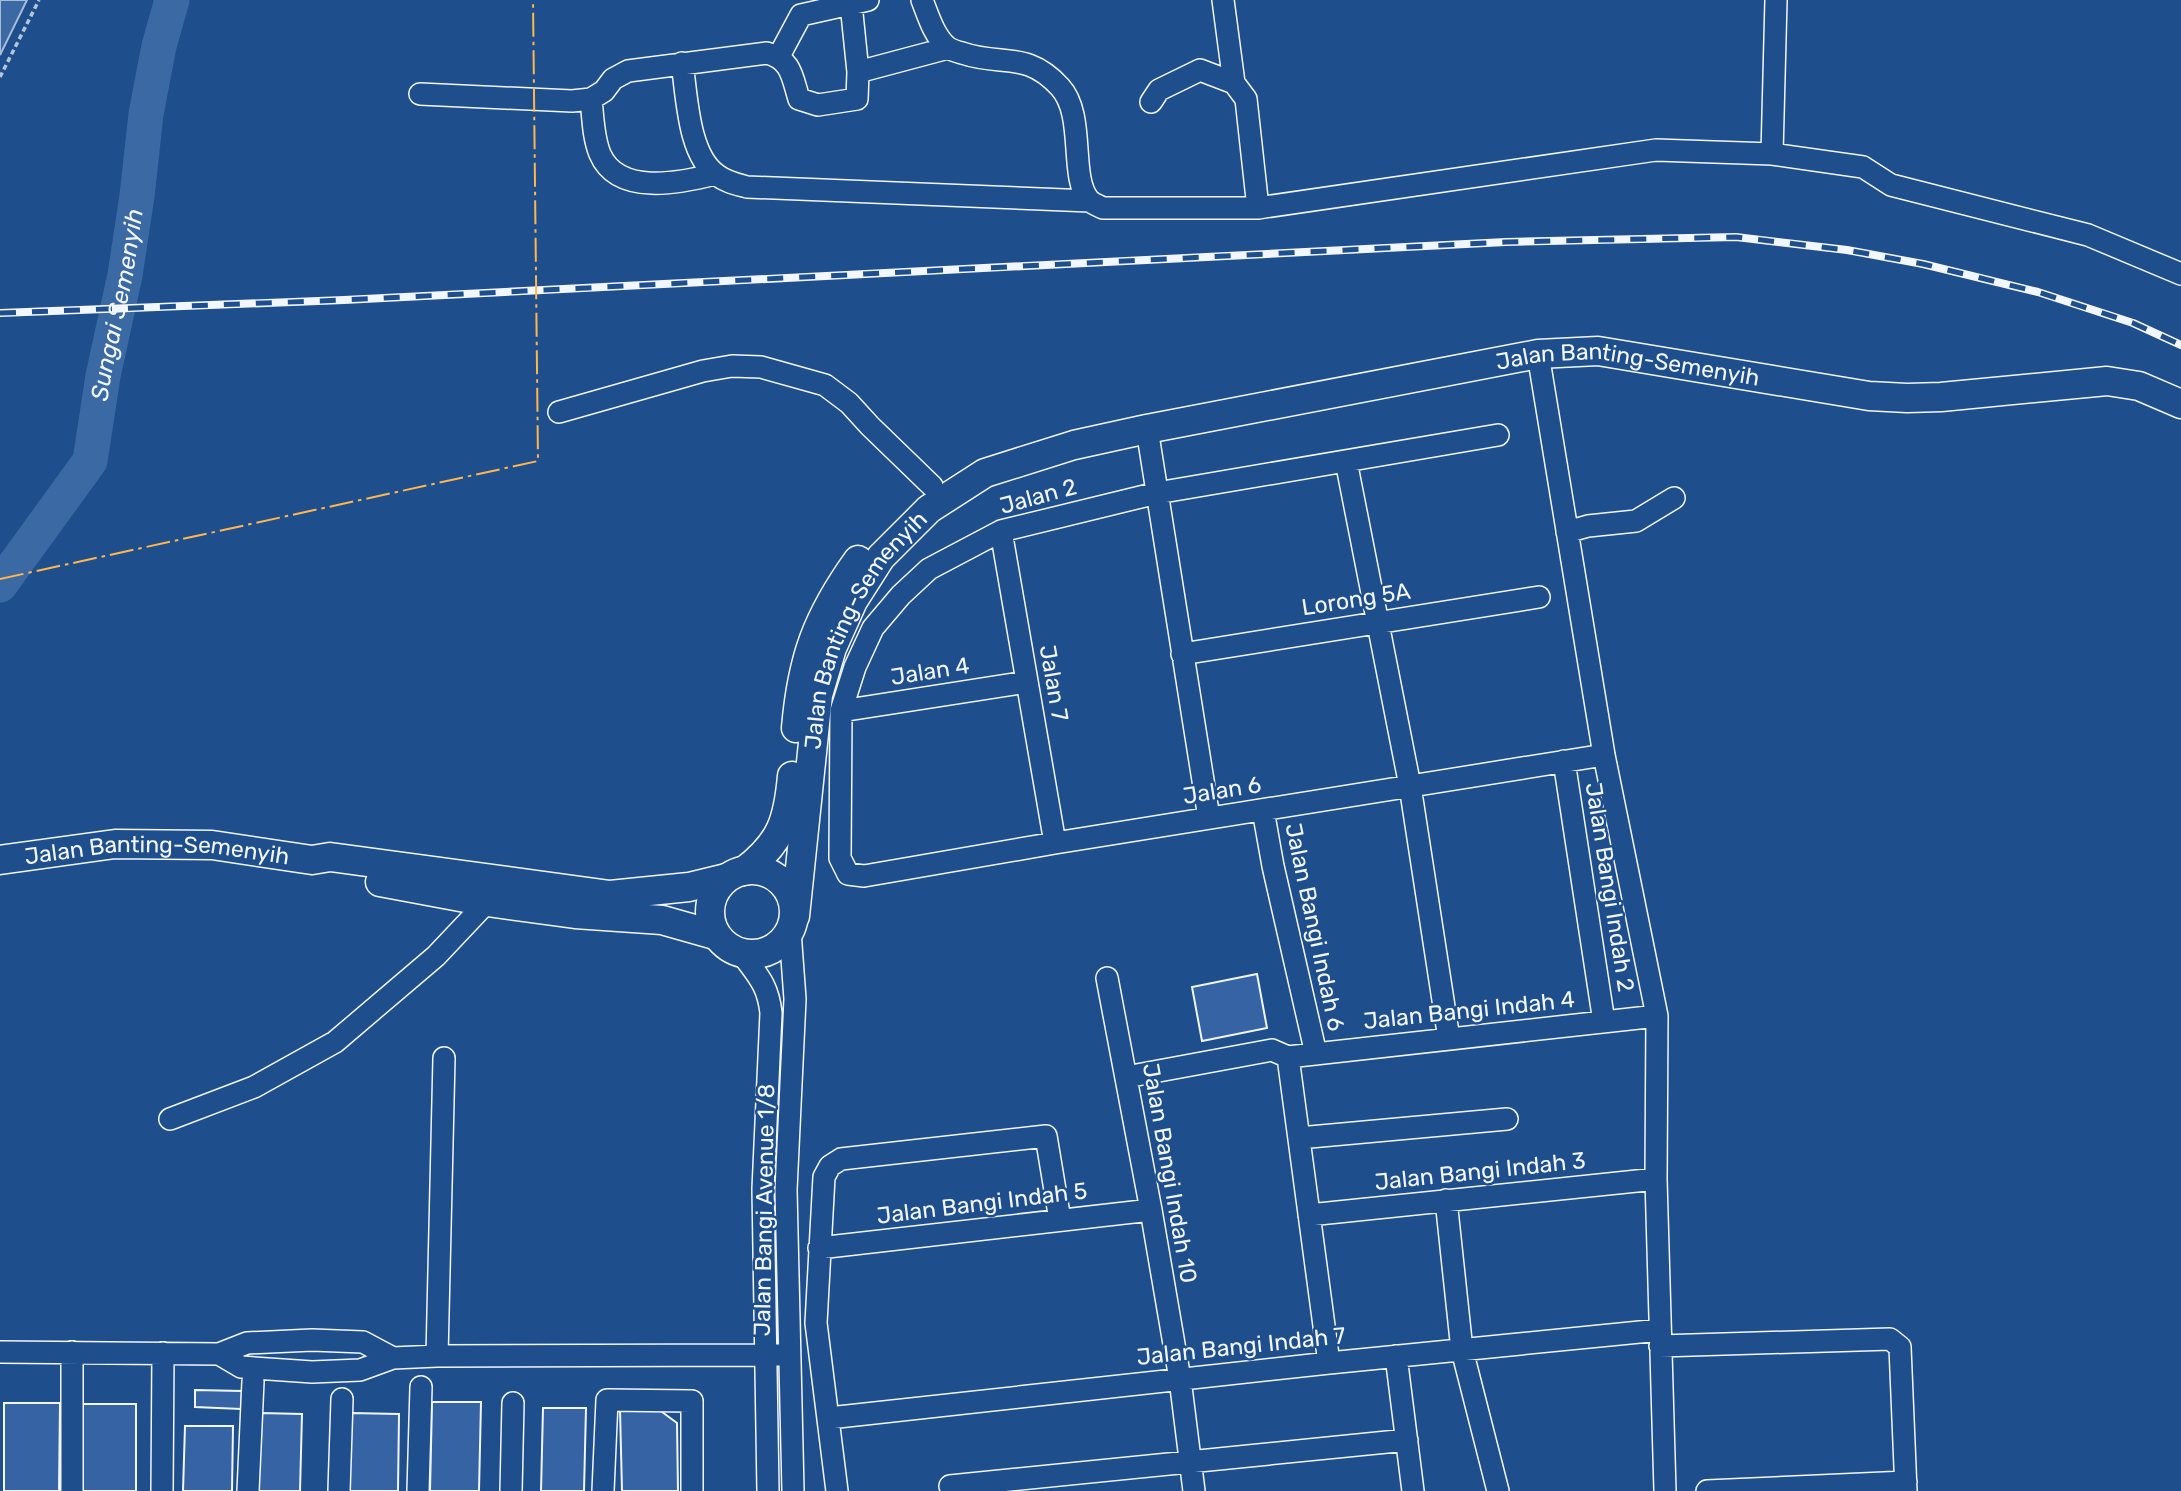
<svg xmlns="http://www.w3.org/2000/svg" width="2181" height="1491" font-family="Rubik,sans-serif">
<rect width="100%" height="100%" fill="#1f4e8c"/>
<!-- water -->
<path fill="#3b69a3" stroke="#a8bbd7" stroke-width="2" d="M0,0h27l-27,55z"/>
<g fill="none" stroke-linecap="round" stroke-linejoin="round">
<!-- river -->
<path stroke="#3b69a3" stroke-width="35" id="s1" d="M0,585l90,-124 13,-85 22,-101 12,-79 9,-82 13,-68 13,-46"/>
</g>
<!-- building -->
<path fill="#3563a3" stroke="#f2f6ff" stroke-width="2" d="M1257,974l10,54 -65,13 -10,-54z
M195,1390l47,1 -1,18 -46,-2z
M432,1402h49l-2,89h-49z
M4,1403h56l-1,88h-55z
M81,1404h55v87h-56z
M543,1408h43l-2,83h-43z
M658,1409l19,14 1,68h-56l-2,-81z
M261,1413l41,1 -2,77h-42z
M351,1413l48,1 -1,77h-49z
M185,1426h48l-1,65h-49z"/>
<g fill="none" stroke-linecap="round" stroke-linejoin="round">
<defs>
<path id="minor" d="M922,0c6,15 12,36 25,47 4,3 11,5 15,6 41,14 64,-3 98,34 26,28 9,90 29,113 4,4 10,6 14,8h155l398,-58 116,4 91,13 28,18 197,50 93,39
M1223,0l11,83
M851,4l7,68 90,-24
M779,56l22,-41 67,-15
M682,63c5,33 6,92 35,112 9,7 19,9 30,12l343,14
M420,94l152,7 19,-2 13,-8 9,-12 15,-8 139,-18c25,7 25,24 32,46l19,6 39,-6 1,-27
M591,99c2,18 2,38 9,55 18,42 80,29 115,20
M1151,102l8,-12 41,-20 34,13 12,16 12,109
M1772,154l4,-154
M1538,354l66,401 53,261 -1,163 9,312
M559,412l144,-41 29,-5 29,1 64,18 24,18 21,23 62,60
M1147,429l62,389
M1498,435l-341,58 -156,38 -72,38 -28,26 -28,33 -18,39 -14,44 -1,147 8,16 16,2 191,-33 549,-88
M1346,461l64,325 39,253
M1001,531l54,312
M1567,532l21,-6 48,-5 38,-23
M1182,654l357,-57
M841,711l186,-29
M1564,761l40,261
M1263,810l10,56 43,188
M790,931l5,68 -9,191 7,301
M742,954c16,22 26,31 29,59l-8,176 5,302
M1107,978l44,232 29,169 14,112
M1288,1057l369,-41
M1288,1057l41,306
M1126,1077l146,-27 16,7
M170,1119l84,-32 81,-45 101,-86 51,-54
M1299,1138l208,-19
M1446,1200l16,150 36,141
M1309,1215l347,-36
M819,1248l332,-38
M1660,1346l230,-7 10,8 6,144
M0,1352l219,2 28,-11 65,-3 51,2 30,16
M219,1354l22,13 71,5 48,-2 33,-12 44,-2 351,-1
M437,1356l7,-298
M1396,1356l17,135
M829,1418l500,-55 331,-33
M950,1486l457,-46
M72,1491v-139
M162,1491l1,-138
M248,1491l5,-110
M339,1491l3,-92
M418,1491l3,-104
M511,1491l2,-88
M603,1491l4,-91 85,1v90
M837,1491l-21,-168 8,-146 6,-11 11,-7 205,-23 14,84
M1707,1491l199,-9"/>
<g id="major">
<path d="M796,728c6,-70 21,-111 62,-168"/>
<path id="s2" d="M0,860l115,-16 97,1 100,15 18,-3 280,38 79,-8 37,-9"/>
<circle cx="752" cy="912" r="42"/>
<path d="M744,871c37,-28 44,-50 48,-95"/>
<path d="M380,882l107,20 88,12 87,6 53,15"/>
<path id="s3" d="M795,916l23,-221 14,-47 21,-47 28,-44 48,-48 56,-36 89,-28 73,-16 391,-75 60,-3 271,45 38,2 34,-1 166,-16 32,5 42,18"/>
</g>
</defs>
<!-- minor casing -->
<use href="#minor" stroke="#f2f6ff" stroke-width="24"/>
<!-- major casing -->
<use href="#major" stroke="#f2f6ff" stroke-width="31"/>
<!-- path -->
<path stroke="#b3c4dc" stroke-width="3.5" stroke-dasharray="5 3.5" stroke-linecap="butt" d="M0,77l39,-77"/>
<!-- minor -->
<use href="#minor" stroke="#1f4e8c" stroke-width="21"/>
<!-- major -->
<use href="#major" stroke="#1f4e8c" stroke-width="28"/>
<defs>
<path id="rail" d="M0,313l344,-13 1162,-58 230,-5 111,13 76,14 115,28 95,31 48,22"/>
</defs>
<!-- rail casing -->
<use href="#rail" stroke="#f2f6ff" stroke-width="8"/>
<!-- rail -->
<use href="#rail" stroke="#1f4e8c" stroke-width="5" stroke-dasharray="16" stroke-linecap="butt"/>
<!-- power -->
<path stroke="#ffb74d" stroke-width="2" stroke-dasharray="24 5 3.5 5" stroke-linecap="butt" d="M0,579l538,-118 -5,-461"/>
</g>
<g text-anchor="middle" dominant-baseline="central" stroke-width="5" stroke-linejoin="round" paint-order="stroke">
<!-- street labels -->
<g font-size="23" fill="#f2f6ff" stroke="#1f4e8c">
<text stroke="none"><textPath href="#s3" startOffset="1166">Jalan Banting-Semenyih</textPath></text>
<text transform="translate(1038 496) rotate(-15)">Jalan 2</text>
<text transform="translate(1356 599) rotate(-9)">Lorong 5A</text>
<text stroke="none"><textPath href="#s3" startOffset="301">Jalan Banting-Semenyih</textPath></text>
<text transform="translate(930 671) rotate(-9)">Jalan 4</text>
<text transform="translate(1054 683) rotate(80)">Jalan 7</text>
<text transform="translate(1222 790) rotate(-9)">Jalan 6</text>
<text stroke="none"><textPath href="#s2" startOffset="158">Jalan Banting-Semenyih</textPath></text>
<text transform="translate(1610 887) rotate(81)">Jalan Bangi Indah 2</text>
<text transform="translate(1315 927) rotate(78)">Jalan Bangi Indah 6</text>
<text transform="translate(1469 1010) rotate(-6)">Jalan Bangi Indah 4</text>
<text transform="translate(1480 1171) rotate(-6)">Jalan Bangi Indah 3</text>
<text transform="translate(1170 1173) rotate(80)">Jalan Bangi Indah 10</text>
<text transform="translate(982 1203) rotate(-7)">Jalan Bangi Indah 5</text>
<text transform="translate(764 1210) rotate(-89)">Jalan Bangi Avenue 1/8</text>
<text transform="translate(1241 1346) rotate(-6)">Jalan Bangi Indah 7</text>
</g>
<!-- water labels -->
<g font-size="24" font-style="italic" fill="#f2f6ff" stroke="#1f4e8c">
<text stroke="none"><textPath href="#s1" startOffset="312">Sungai Semenyih</textPath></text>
</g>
</g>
</svg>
